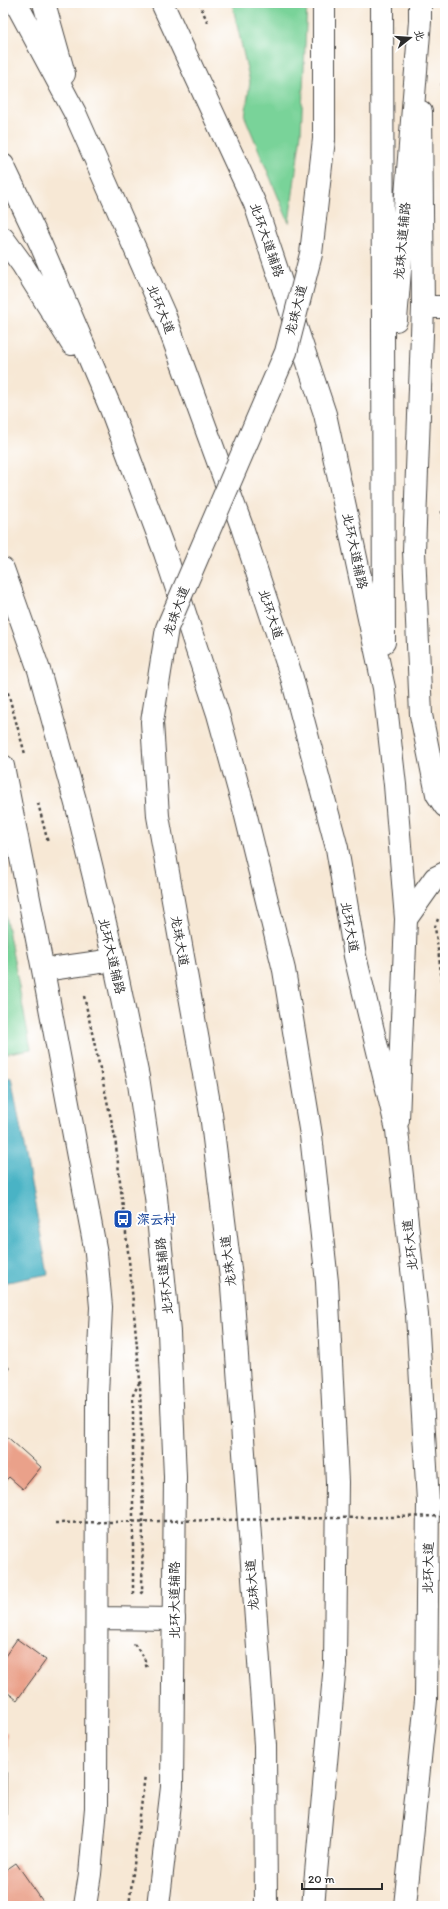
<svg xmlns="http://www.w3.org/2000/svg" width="448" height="1909" font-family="Itim,'LXGW WenKai TC',sans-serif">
<rect width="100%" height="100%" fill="#fff"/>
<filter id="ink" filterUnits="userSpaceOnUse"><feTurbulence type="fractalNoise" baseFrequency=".025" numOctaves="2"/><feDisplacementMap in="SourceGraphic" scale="8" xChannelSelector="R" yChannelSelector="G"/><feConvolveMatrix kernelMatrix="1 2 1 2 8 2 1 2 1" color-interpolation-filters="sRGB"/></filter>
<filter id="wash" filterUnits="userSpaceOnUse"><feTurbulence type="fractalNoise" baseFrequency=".012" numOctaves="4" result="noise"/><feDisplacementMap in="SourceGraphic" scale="16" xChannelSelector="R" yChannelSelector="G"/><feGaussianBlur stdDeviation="0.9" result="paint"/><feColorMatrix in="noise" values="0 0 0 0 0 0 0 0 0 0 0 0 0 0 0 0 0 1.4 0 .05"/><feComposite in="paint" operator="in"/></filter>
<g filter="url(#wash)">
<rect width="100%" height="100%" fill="#f7e8d5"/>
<!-- green -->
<path fill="#79d399" stroke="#527f62" d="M232,3h75l-6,130 -12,90 -44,-106 5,-35z
M3,904l28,145 -28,5z"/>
<!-- water -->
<path fill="#48b3c5" stroke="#3a6f78" d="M11,1077l37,197 -45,9v-204z"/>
<g id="blocks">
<!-- building -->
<path fill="#eaa18a" d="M3,1366l6,1 -5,24h-1z
M3,1433l38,34 -18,22 -14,-12 -6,6z
M17,1639l29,21 -29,40 -14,-11v-30z
M3,1732h4l-1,98h-3z
M16,1863l28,40 -5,3h-36v-34z"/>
</g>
</g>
<g filter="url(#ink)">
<use href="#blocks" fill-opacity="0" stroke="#4a4744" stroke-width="1"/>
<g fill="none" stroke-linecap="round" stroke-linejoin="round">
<defs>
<path id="minor" d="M421,112l2,195 -9,244 7,164 16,79 8,12
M423,307h22
M3,766l40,204 53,283 5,54 -4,88 -1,413 -6,66 -5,32
M406,919l29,-41 10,-5
M43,970l71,-10
M97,1618l77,1"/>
<path id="major" d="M162,3l93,201 70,210 59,274 11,97 11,134 -8,201
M324,3v136
M382,3l2,639
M396,320l24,-299v-18
M3,569l36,101 39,141 36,149 24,117 18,120 13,135 6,145 -3,310 -14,119
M211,1114l21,172 33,459 1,161"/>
<path id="highway" d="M16,3l59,110 89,201 78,213 50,151 45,170 18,108 42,174 20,185 11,186 -2,199 -21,206
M44,3l20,71
M3,165l38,80 70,164 54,144 53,161 27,98 39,158 27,165 16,147 10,200 -2,182 -22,242
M3,238l19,26 50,80"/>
</defs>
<!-- minor casing -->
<use href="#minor" stroke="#4a4744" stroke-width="24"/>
<!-- major casing -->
<use href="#major" stroke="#4a4744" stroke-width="24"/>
<!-- highway casing -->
<use href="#highway" stroke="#4a4744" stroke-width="24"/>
<!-- path -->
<path stroke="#4a4744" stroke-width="2.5" stroke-dasharray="3 3" stroke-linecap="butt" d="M199,3l9,20
M442,83v15
M442,511l2,107
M3,675l22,79
M38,803l10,40
M438,919l-3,8 10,75
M84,996l31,141 15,132 10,111 3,141 -1,71 -2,2
M133,1594v-199l7,-14
M134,1644l10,13 3,12
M129,1906l16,-131"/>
<!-- minor -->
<use href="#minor" stroke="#fff" stroke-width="22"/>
<!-- major -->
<use href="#major" stroke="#fff" stroke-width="22"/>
<!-- highway -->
<use href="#highway" stroke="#fff" stroke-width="22"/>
<defs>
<path id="major-bridge" d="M211,1114l-53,-298 -6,-94 15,-94 119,-276 25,-98 13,-115"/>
</defs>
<!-- major-bridge casing -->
<use href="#major-bridge" stroke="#4a4744" stroke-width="24" stroke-linecap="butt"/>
<!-- path-bridge -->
<path stroke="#4a4744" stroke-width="2.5" stroke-dasharray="3 3" stroke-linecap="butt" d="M55,1523l390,-7"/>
<!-- major-bridge -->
<use href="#major-bridge" stroke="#fff" stroke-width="22"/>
</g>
</g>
<!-- icons -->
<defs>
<symbol id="bus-square" viewBox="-11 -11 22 22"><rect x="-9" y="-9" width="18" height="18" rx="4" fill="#1a4fb4" stroke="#fff"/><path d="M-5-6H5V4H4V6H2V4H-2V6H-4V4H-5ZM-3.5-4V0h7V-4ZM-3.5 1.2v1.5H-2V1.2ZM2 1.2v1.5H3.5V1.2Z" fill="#fff"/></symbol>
</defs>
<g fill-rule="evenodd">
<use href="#bus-square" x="112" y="1208" width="22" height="22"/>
</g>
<g text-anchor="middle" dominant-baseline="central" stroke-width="4" stroke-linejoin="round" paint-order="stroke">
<!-- street labels -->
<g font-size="13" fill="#2b2b2b" stroke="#fff">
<text transform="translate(267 240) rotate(71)">北环大道辅路</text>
<text transform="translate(402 241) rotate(-85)">龙珠大道辅路</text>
<text transform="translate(161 309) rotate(68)">北环大道</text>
<text transform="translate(296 310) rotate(-76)">龙珠大道</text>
<text transform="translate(355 551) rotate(78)">北环大道辅路</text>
<text transform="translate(176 611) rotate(-70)">龙珠大道</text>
<text transform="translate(271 614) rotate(72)">北环大道</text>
<text transform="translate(350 927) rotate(80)">北环大道</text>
<text transform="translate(180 941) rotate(80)">龙珠大道</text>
<text transform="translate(112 956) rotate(77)">北环大道辅路</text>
<text transform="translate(410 1245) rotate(-96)">北环大道</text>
<text transform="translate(228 1261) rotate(-97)">龙珠大道</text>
<text transform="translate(164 1276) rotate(-96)">北环大道辅路</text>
<text transform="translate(428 1568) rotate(-89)">北环大道</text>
<text transform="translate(252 1585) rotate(-94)">龙珠大道</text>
<text transform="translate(174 1600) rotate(-90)">北环大道辅路</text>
</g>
<!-- transit labels -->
<g font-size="13" font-weight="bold" fill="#164399" stroke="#fff" text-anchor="start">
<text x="137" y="1219">深云村</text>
</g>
</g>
<!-- margin -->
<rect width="448" height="1909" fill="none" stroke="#fff" stroke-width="16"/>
<!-- north arrow -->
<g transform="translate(410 38) rotate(73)" stroke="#ffffff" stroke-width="3" paint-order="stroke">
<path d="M0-3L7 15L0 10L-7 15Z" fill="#2b2b2b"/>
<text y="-6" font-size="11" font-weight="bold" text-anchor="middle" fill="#2b2b2b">北</text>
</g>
<!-- scale -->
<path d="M302 1883v6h80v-6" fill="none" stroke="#2b2b2b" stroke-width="2"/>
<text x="308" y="1883" font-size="12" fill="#2b2b2b" stroke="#ffffff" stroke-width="3" paint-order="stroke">20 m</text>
</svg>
